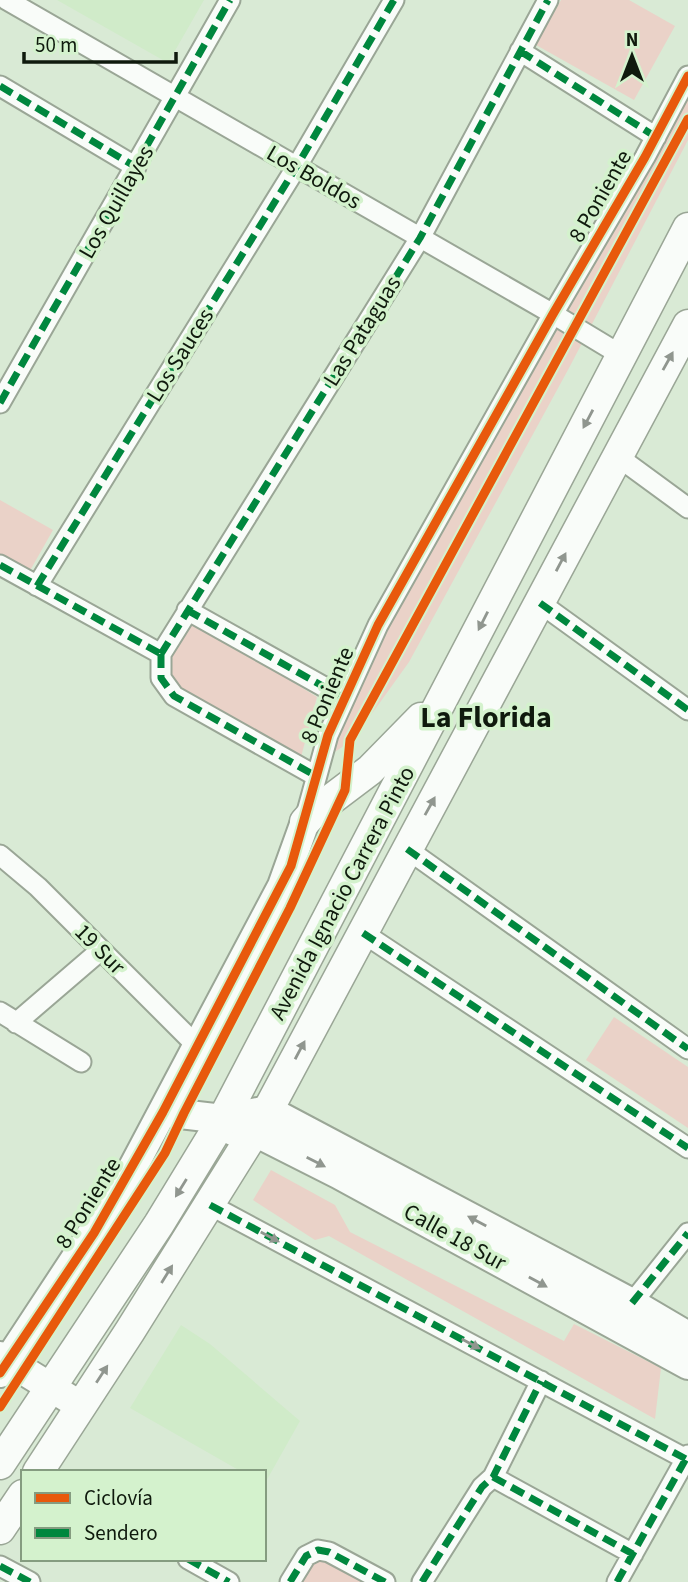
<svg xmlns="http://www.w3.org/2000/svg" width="688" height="1582" font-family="'Source Sans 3',sans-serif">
<rect width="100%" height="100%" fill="#d9ead5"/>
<!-- built -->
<path fill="#d0ebc9" d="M57,0h147l-36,63z
M181,1325l29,19 90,77 -36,64v-13h-22l-112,-64z"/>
<!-- green -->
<path fill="#ead2c8" d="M561,0h68l46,26 -41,74 -98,-55z
M688,86v54l-119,228 -160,294 -56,78 -20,13 19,-59z
M0,500l53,30 -30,53 -23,-15z
M191,619l126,78 -16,60 -127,-72 -9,-13 5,-23z
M614,1017l74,50v61l-102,-68z
M271,1170l64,35 15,27 214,109 10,-17 87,44 -6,51 -326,-183 -14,4 -62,-40z
M325,1559l43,23h-67l14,-22z"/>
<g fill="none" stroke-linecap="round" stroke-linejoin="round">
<defs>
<path id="street" d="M7,0l546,314 68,41
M520,51l136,86
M0,86l136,81
M0,403l230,-403
M617,456l71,52
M0,565l161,89
M37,586l260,-420 97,-166
M540,603l148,107
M187,610l157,88
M161,654l259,-416 128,-238
M161,654v24l13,18 142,80
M305,819l23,-84 50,-110 175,-311 92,-157 43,-81
M407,849l281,200
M0,855l38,32 160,160
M363,933l325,215
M0,1012l81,50
M16,1023l85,-73
M210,1205l476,254
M632,1303l56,-70
M493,1477l140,77
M188,1559l41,23
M0,1566l30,16
M290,1582l16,-26 12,-6 11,2 56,30
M422,1582l60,-95 11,-10 48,-96
M617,1582l71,-127"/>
<path id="secondary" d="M163,1112l60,7 45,-9 364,193 56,33
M233,1131l22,1 83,42 350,191
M0,1356l81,50
M0,1373l123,-187 159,-300 23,-64"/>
<path id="primary" d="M305,822l8,-9 57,-43 51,-52
M0,1464l159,-240 64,-105 465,-891
M38,1472l92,-141 138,-221 420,-785
M0,1529l23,-34"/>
</defs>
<!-- street casing -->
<use href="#street" stroke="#9aa696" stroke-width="23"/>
<!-- secondary casing -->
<use href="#secondary" stroke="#9aa696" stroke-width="32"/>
<!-- primary casing -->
<use href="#primary" stroke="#9aa696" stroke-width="33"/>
<!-- street -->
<use href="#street" stroke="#f9fcf9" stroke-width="19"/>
<!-- secondary -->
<use href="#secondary" stroke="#f9fcf9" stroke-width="28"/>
<!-- primary -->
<use href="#primary" stroke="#f9fcf9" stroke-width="30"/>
<!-- quiet -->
<path stroke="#00873e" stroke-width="7" stroke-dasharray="14 7" stroke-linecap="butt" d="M520,51l136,86
M0,86l136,81
M0,403l230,-403
M0,565l161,89
M37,586l260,-420 97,-166
M540,603l148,107
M187,610l157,88
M161,654l259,-416 128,-238
M161,654v24l13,18 142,80
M407,849l281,200
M363,933l325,215
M210,1205l476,254
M632,1303l56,-70
M493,1477l140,77
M188,1559l41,23
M0,1566l30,16
M290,1582l16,-26 12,-6 11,2 56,30
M422,1582l60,-95 11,-10 48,-96
M617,1582l71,-127"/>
<defs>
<path id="cycleway" d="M0,1373l94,-140 69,-121 128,-246 37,-131 50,-110 175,-311 92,-157 43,-81
M0,1407l165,-254 19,-40 106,-205 55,-118 5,-50 338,-621"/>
</defs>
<!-- cycleway casing -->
<use href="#cycleway" stroke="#d4f2cd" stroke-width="13"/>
<!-- cycleway -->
<use href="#cycleway" stroke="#e8590c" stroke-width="9"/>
</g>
<!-- one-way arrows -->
<defs><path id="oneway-solid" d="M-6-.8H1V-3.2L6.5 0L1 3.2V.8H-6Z" transform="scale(1.75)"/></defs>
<g fill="#90968f">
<use href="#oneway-solid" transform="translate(668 361) rotate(-61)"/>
<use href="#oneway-solid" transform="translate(588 419) rotate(118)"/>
<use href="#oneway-solid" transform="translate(561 562) rotate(-62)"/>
<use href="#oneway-solid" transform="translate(483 621) rotate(117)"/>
<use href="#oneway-solid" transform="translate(430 806) rotate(-61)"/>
<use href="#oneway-solid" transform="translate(300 1050) rotate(-62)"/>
<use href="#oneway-solid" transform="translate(316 1162) rotate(27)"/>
<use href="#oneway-solid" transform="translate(181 1188) rotate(122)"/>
<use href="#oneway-solid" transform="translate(477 1221) rotate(-152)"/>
<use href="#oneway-solid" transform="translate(270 1237) rotate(28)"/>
<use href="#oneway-solid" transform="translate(167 1274) rotate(-58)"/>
<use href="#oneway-solid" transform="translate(538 1282) rotate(29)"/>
<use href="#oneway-solid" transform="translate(471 1344) rotate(28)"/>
<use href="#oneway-solid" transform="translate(102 1374) rotate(-57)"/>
</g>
<g text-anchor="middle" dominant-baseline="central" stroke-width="7" stroke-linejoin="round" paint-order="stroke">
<!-- street labels -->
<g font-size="23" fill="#0f1a0d" stroke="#d4f2cd">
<text transform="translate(314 177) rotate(30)">Los Boldos</text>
<text transform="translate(600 196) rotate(-60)">8 Poniente</text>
<text transform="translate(116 202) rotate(-60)">Los Quillayes</text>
<text transform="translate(362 331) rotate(-58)">Las Pataguas</text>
<text transform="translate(180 355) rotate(-58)">Los Sauces</text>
<text transform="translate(327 695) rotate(-67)">8 Poniente</text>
<text transform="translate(342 893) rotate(-62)">Avenida Ignacio Carrera Pinto</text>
<text transform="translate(100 949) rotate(45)">19 Sur</text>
<text transform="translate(88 1203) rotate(-58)">8 Poniente</text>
<text transform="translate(455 1237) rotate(29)">Calle 18 Sur</text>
</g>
<!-- district labels -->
<g font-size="30" font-weight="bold" fill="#0f1a0d" stroke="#d4f2cd">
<text x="486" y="717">La Florida</text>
</g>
</g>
<!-- legend -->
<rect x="21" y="1470" width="245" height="91" fill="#d4f2cd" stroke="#859c80" stroke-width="2"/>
<rect x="35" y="1493" width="35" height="10" fill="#e8590c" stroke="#859c80" stroke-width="2"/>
<text x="84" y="1505" font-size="21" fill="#0f1a0d">Ciclovía</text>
<rect x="35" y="1528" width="35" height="10" fill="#00873e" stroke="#859c80" stroke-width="2"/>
<text x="84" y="1540" font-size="21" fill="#0f1a0d">Sendero</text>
<!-- north arrow -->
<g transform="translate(632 56)" stroke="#d4f2cd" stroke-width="5" paint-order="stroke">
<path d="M0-5L12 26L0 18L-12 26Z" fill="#0f1a0d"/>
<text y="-10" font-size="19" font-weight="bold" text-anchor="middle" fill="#0f1a0d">N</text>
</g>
<!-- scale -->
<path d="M24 52v10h152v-10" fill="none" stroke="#0f1a0d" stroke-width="3.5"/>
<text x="35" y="52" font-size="21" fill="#0f1a0d" stroke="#d4f2cd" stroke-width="5" paint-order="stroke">50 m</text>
</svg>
